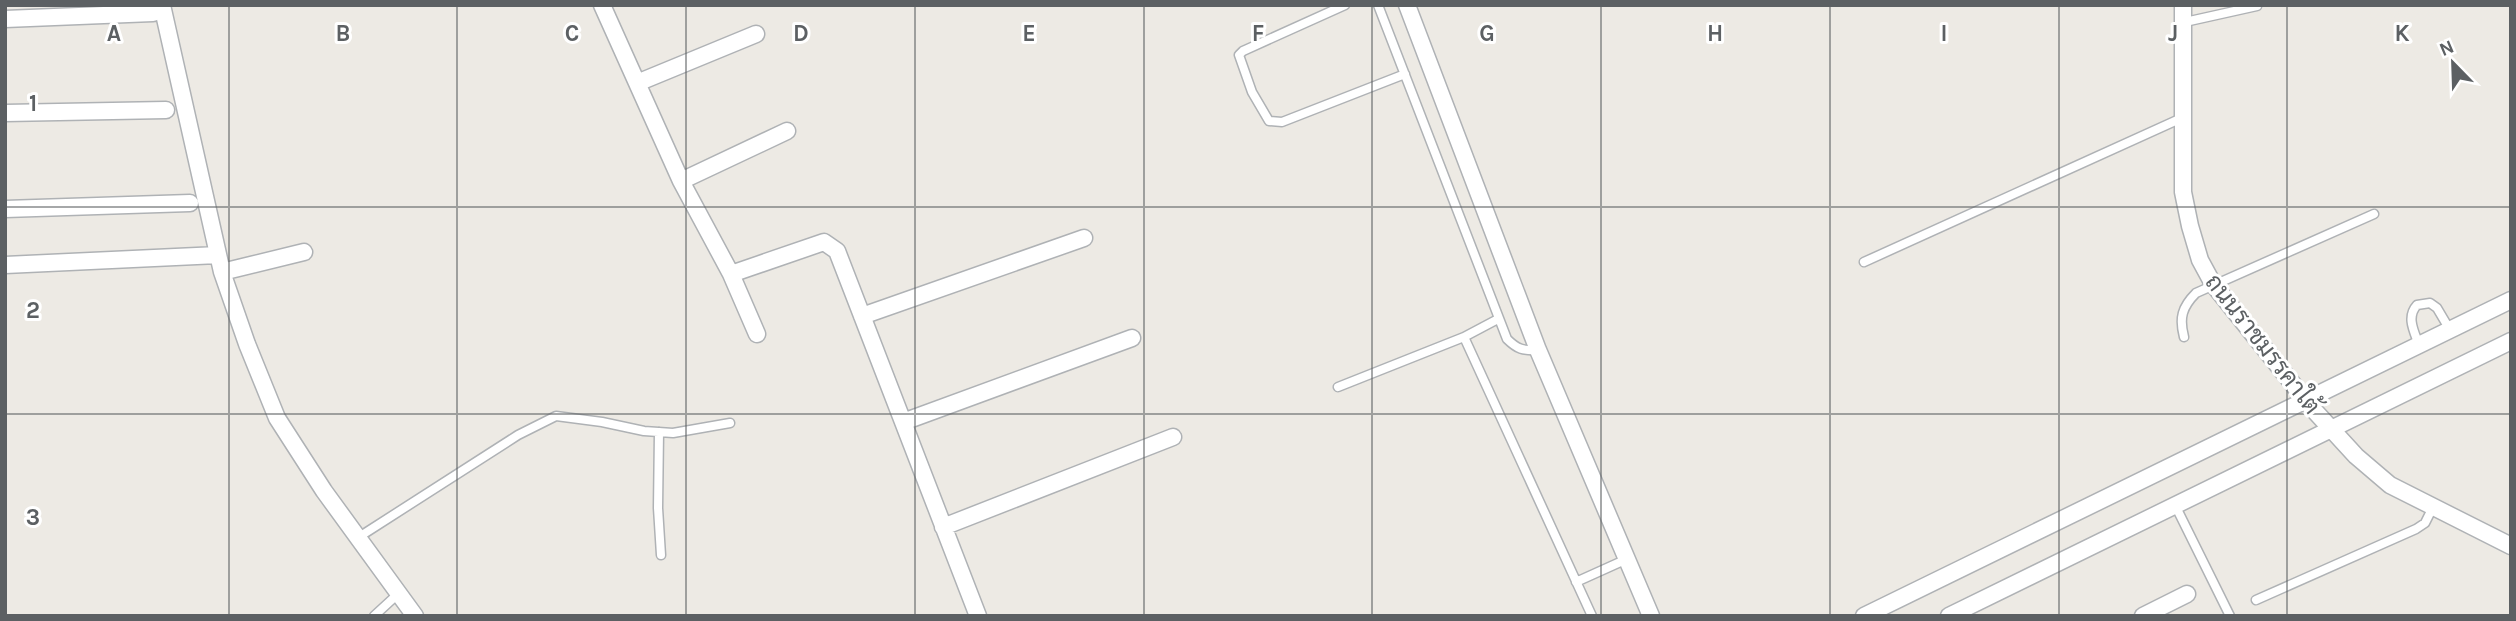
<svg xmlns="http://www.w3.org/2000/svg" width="2516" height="621" font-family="Karla,Sarabun,sans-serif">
<rect width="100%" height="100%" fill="#edeae4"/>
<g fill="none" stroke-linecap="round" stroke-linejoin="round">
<defs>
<path id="lane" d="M1345,5l-102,46 -4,4 13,37 17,29 13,1 123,-48
M1378,5l129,334c10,10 16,12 31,11
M2185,22l72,-16
M1864,262l320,-145
M1498,319l-34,18 128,279
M2184,337c-5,-19 -2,-30 12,-44l178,-79
M2419,345c-5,-14 -13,-28 -2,-40l13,-2 7,5 13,22
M1338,387l126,-50
M659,432l-1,76 3,47
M2175,505l55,111
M359,537l159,-102 38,-19 46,6 42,9 29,2 57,-10
M1576,582l51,-23
M2256,600l160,-71 9,-6 8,-16
M374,616l25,-23"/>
<path id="street" d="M162,5l60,267 25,72 30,74 47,73 91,125
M602,5l79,176 50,93 93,-32 13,9 141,365
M1407,5l131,345 113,266
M2183,5v187l7,34 10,34 13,24 99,124 44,48 34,29 121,61
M5,19l148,-6
M637,83l119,-49
M5,113l161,-3
M681,181l106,-50
M5,209l185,-6
M5,265l213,-10
M222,272l82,-20
M731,274l26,60
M862,316l222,-78
M903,422l229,-84
M943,527l230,-90
M1864,616l647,-316
M1949,616l562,-275
M2143,616l44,-22"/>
</defs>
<!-- lane casing -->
<use href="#lane" stroke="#afb2b5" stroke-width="11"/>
<!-- street casing -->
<use href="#street" stroke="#afb2b5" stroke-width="19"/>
<!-- lane -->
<use href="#lane" stroke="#fff" stroke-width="8"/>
<!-- street -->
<use href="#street" stroke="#fff" stroke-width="16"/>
</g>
<!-- grid -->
<path fill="none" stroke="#5c6063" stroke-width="2" stroke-opacity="0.55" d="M229,5v611M457,5v611M686,5v611M915,5v611M1144,5v611M1372,5v611M1601,5v611M1830,5v611M2059,5v611M2287,5v611M5,207h2506M5,414h2506"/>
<g text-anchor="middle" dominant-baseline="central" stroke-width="6" stroke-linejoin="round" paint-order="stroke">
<!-- street labels -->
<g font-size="24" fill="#5c6063" stroke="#fff">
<text transform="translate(2263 344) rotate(52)">ถนนราชมรรคาใต้</text>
</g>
</g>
<g font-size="23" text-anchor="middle" font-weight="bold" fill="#5c6063" stroke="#fff" stroke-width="6" stroke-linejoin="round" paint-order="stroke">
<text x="114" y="41">A</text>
<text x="343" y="41">B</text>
<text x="572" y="41">C</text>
<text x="801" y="41">D</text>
<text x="1029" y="41">E</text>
<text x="1258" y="41">F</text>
<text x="1487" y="41">G</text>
<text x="1715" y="41">H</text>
<text x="1944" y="41">I</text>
<text x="2173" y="41">J</text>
<text x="2402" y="41">K</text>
<text x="33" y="111">1</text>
<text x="33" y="318">2</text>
<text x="33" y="525">3</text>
</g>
<!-- border -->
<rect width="2516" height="621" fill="none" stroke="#5c6063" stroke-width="14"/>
<!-- north arrow -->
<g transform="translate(2453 63) rotate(337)" stroke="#ffffff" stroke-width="5" paint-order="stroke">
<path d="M0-5L12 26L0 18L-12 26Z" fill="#5c6063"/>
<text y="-10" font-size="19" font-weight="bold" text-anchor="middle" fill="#5c6063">N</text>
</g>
</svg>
